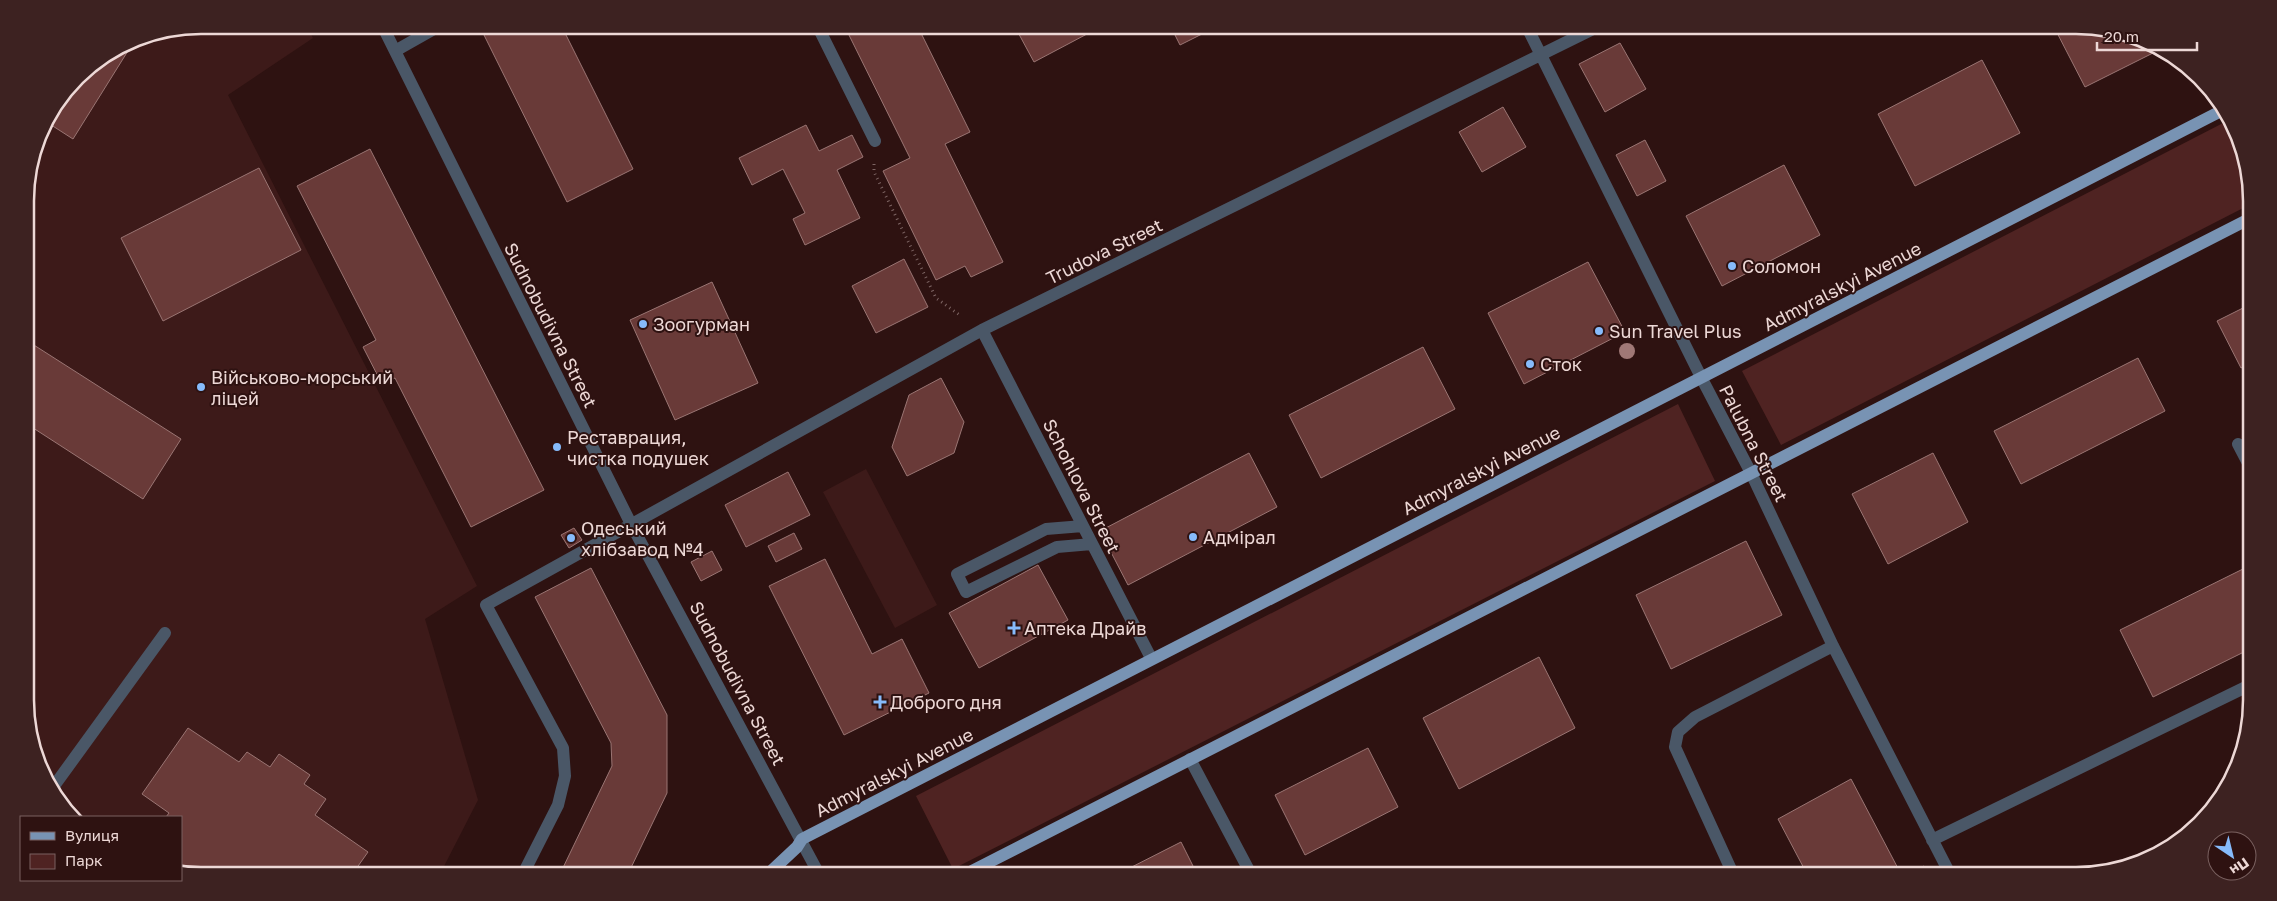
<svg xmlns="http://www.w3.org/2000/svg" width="2277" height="901" font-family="'Golos Text',sans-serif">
<rect width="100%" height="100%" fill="#2e1211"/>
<!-- built -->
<path fill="#3d1a19" d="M200,25h106l7,13 -85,57 249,491 -52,33 53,181 -39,76h-239l-19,-59 -113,-1 -40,-81 -3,-546 18,-66 42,-54 49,-31z
M866,469l71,136 -42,23 -72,-136z"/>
<!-- green -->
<path fill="#4f2322" d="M2227,121l23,56 1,27 -470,241 -39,-74z
M1678,404l37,77 -762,388 -37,-73z"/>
<!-- building -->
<path fill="#693a38" stroke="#9a7573" d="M498,25h63l72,144 -66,33 -84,-169z
M844,25h73l53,107 -25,12 58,118 -32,15 -6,-11 -29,14 -53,-109 27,-13z
M1014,25h90l-70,37z
M1170,25h50l-40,20z
M2053,25h24l56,9 28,15 -76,38z
M136,38l-63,101 -28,-18 40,-52z
M1620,43l26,46 -41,23 -26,-48z
M1982,60l38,73 -105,53 -37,-72z
M1503,107l23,40 -44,25 -23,-40z
M806,125l13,26 33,-16 11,22 -26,13 23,48 -55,27 -12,-26 12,-6 -22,-44 -31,16 -13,-27z
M1645,140l21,41 -29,15 -21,-41z
M370,149l174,341 -73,37 -76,-149 -13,6 -19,-37 13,-7 -79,-154z
M1784,165l36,70 -98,51 -36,-70z
M259,168l42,82 -138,71 -42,-83z
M904,259l24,48 -52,26 -24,-47z
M1588,262l37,70 -101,52 -36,-71z
M712,282l46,101 -83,37 -45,-100z
M2251,304v59l-10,5 -24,-47z
M26,340l155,99 -38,60 -116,-75z
M1423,347l32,62 -134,69 -32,-63z
M2138,358l27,53 -144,73 -27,-53z
M941,378l23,44 -10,31 -47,23 -15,-29 17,-52z
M1249,453l28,54 -149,78 -28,-54z
M1933,453l35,69 -80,42 -36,-70z
M788,472l22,43 -64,32 -21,-42z
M574,528l8,12 -13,8 -8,-13z
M794,533l8,16 -26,13 -8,-16z
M1746,541l36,74 -111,54 -35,-74z
M712,551l10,19 -21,11 -10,-19z
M825,559l47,95 30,-15 27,54 -85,42 -75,-149z
M1038,565l30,55 -89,48 -30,-55z
M2249,566l3,6v76l-99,49 -33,-67z
M591,568l76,147v78l-40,83h-68l53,-110 -1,-23 -76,-146z
M1539,657l36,71 -116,61 -36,-71z
M188,728l51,34 8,-10 23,15 9,-13 31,21 -6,9 22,15 -11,16 53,37 -17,24h-151l-19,-3v-56h-15l3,-4 -27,-19z
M1368,748l30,59 -93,48 -30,-60z
M1851,779l51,97h-94l-30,-57z
M1181,842l17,34h-84z
M2151,852l2,4 -20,11 -15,3z
M1924,866l5,10h-19l-1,-2z"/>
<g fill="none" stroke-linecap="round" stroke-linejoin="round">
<!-- path -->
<path stroke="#7d6463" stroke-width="3" stroke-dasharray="1 4" stroke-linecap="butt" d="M874,164v8l62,126 25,18"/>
<!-- minor -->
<path stroke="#4a5767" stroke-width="12" d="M382,25l249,499 189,352
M817,25l58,116
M1526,25l175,352 50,96 82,173 118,230
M395,51l46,-26
M982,330l169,328
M2238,444l13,25
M1083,526l-37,3 -89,45 9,18 91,-45 35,-3
M1190,759l62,117
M54,786l111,-153
M1932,840l320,-156
M522,876l36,-71 7,-29 -2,-28 -77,-143 496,-275 619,-305
M1734,876l-59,-129 3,-15 17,-15 138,-71"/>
<!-- major -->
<path stroke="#7893b3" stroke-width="12" d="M766,876l31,-29 5,-8 1421,-729
M962,876l1289,-658"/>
</g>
<!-- trees -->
<circle fill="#a07876" cx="1627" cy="351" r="8"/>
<!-- markers -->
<g fill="#86bbfb" stroke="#2e1211" stroke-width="2">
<circle cx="1732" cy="266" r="5"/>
<circle cx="643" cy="324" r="5"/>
<circle cx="1599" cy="331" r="5"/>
<circle cx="1530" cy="364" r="5"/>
<circle cx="201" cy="387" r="5"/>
<circle cx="557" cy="447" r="5"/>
<circle cx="1193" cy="537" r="5"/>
<circle cx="571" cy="538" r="5"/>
<path d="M1011.5 620.5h5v5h5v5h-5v5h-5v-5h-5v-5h5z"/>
<path d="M877.5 694.5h5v5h5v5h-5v5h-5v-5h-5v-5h5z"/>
</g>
<g text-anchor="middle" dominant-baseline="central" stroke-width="4" stroke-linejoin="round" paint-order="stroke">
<!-- street labels -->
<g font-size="18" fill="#edd8d6" stroke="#2e1211">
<text transform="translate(1104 251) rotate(-26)">Trudova Street</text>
<text transform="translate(1842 286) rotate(-27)">Admyralskyi Avenue</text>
<text transform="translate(551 325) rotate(63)">Sudnobudivna Street</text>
<text transform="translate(1754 443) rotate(63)">Palubna Street</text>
<text transform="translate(1481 470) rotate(-27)">Admyralskyi Avenue</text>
<text transform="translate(1082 486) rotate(63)">Schohlova Street</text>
<text transform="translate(738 683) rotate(62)">Sudnobudivna Street</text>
<text transform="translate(894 772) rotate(-27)">Admyralskyi Avenue</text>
</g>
<!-- poi labels -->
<g font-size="18" fill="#edd8d6" stroke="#2e1211" text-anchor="start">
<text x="1742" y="266">Соломон</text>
<text x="653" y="324">Зоогурман</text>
<text x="1609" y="331">Sun Travel Plus</text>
<text x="1540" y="364">Сток</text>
<text x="211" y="377">Військово-морський<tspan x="211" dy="21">ліцей</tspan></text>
<text x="567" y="437">Реставрация,<tspan x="567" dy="21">чистка подушек</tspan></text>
<text x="581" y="528">Одеський<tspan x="581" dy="21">хлібзавод №4</tspan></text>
<text x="1203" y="537">Адмірал</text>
<text x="1024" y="628">Аптека Драйв</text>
<text x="890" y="702">Доброго дня</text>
</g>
</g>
<!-- crop -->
<path d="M0 0H2277V901H0ZM201 34H2076A167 167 0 0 1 2243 201V700A167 167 0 0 1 2076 867H201A167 167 0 0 1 34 700V201A167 167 0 0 1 201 34Z" fill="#3d2221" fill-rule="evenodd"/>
<path fill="none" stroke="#edd8d6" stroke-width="2.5" d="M201 34H2076A167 167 0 0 1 2243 201V700A167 167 0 0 1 2076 867H201A167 167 0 0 1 34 700V201A167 167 0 0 1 201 34Z"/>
<!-- legend -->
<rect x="20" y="816" width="162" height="65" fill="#2e1211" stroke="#7a6160"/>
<rect x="30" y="832" width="25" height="8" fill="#7893b3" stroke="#7a6160"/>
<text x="65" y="841" font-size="15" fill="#edd8d6">Вулиця</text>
<rect x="30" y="854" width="25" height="15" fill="#4f2322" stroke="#7a6160"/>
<text x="65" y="866" font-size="15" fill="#edd8d6">Парк</text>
<!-- north arrow -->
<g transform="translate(2232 856) rotate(145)"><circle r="24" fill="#2e1211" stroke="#7a6160"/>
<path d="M0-4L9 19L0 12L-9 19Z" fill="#86bbfb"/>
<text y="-8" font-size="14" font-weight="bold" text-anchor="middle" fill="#edd8d6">Пн</text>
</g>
<!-- scale -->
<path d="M2097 42v8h100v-8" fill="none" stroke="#edd8d6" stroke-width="2.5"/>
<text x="2104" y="42" font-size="15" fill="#edd8d6" stroke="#2e1211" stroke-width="4" paint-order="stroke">20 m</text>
</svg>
